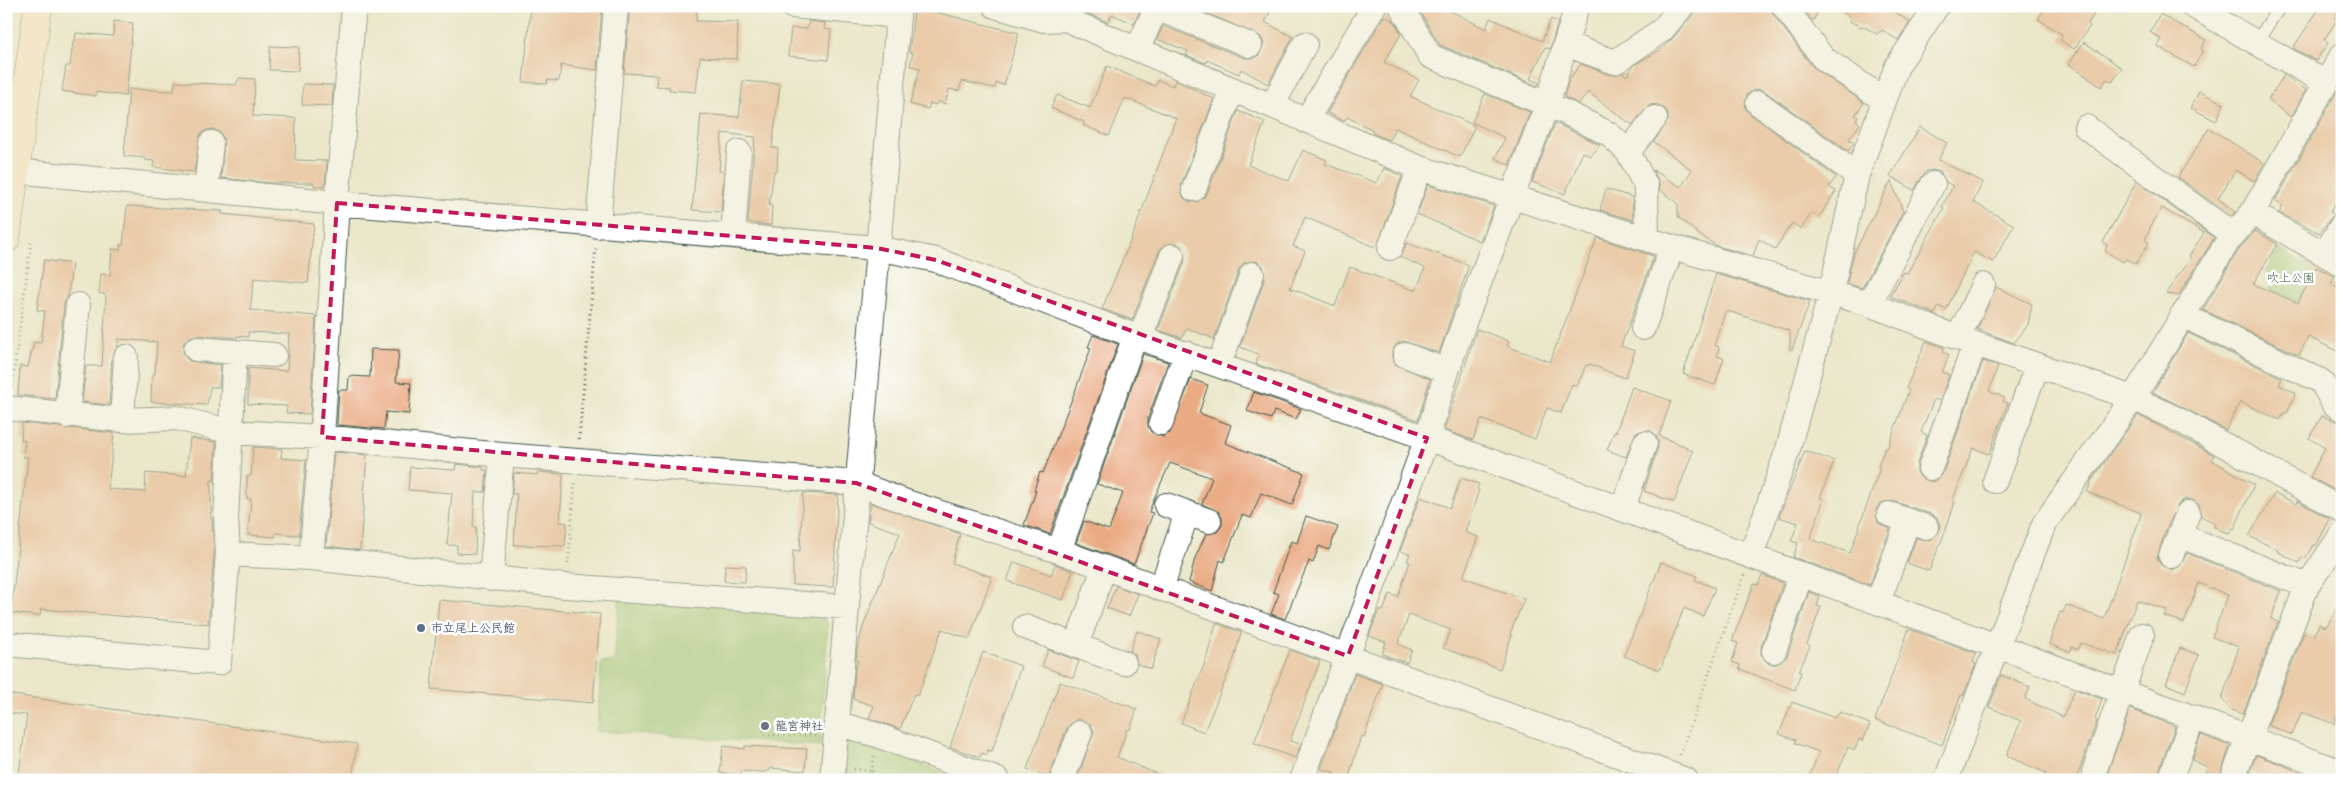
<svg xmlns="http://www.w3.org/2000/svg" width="2348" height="786" font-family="'Shantell Sans','Klee One',sans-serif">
<rect width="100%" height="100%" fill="#fff"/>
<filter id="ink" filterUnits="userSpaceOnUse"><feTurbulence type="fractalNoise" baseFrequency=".02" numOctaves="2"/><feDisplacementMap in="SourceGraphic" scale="10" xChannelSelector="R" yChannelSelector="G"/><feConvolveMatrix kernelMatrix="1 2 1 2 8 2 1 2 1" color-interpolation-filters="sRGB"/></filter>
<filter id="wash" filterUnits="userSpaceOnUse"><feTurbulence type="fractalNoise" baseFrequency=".0096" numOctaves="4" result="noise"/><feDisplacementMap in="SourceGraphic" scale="20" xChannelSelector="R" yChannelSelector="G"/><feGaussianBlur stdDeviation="1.12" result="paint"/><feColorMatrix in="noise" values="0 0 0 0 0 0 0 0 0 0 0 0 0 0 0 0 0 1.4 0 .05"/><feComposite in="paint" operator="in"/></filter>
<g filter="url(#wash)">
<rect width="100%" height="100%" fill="#ebe7ca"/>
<!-- green -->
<path fill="#98c573" stroke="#5c8154" d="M2279,249l21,13 6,-9 12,7 -20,41 -30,-12 6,-11 -9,-7z
M620,595l197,16 11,13 -8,122 -223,-15 4,-69h13z
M847,738l117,42h-121z"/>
<g id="blocks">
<!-- building -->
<path fill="#eaaa83" d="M531,6h71l-5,64 -36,-5 -2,16 -12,-1v4l-24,-2z
M630,6h67l-1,15 42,1 -1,37 -37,-2 -4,35 -27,-2 1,-3 -14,-1 1,-11 -33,-2z
M1070,6h59l11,4 -6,14 -22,-10 -4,8z
M1201,6h72l-8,16 28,15 -25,47 -27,-15 -2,5 -32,-14 -1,3 -20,-8 2,-4 -31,-12 6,-13 82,32h8l6,-3 5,-12 -4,-7 -61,-26z
M1417,6h24l45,23 4,-11 52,23 9,-22 7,3 -8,27 -5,-2 -15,32 9,4 -1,3 -98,-41z
M1695,6h75l3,8 39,52 52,37 -9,12 3,2 -2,3 4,4 -11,15 5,3 -6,9 -82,-59 -6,-3 -7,1 -6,5 -2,13 5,6 86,63 -7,10 7,4 -17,26 -7,-4 -11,16 -9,-6 -17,26 -16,-10 -6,17 -36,-10 -16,-10 -23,-19v-13l-18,-14 -2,-10 -5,-10 28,17 11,-17 -38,-28 14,-22v-7l-4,-5 -7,-4 -7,1 -18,20 -44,-33 -9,12 -15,-7 5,-18 12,-15 29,11 13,-2 4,3 7,-11 26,-15 12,-11 21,-24z
M1801,6h20l-8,15z
M1835,6h50l25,16 -12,18 -16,-10 -5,4 -14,-8 -2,1 -11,-6 1,-3z
M2046,6h53l-11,18 2,2 -16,23 -14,-9 3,-5 -25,-16z
M2321,6h20l-7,12 3,2 -13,20 4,3 -12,18 -23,-13z
M919,8l100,25 -15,52 -8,-2 -1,5 -33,-7 -3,10 -10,-2 -4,15 -8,-3 -1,4 -6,-2 -2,6 -18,-5 10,-36 -10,-2 3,-13 -4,-1 5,-40h4z
M2160,14l46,26 -5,9 2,1 -9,17 -37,-21 4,-7 -11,-7z
M1384,16l10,5 7,13 -17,28 35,18 -9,16 65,30 -15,31 -65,-29 -6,12 -17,-7 1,-3 -26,-13 -3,4 -17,-8z
M114,21l19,2 -7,73 -30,-4v4l-34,-5 4,-25h4l3,-24h2l1,-9 37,3z
M809,21l16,2 -1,6 7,1 -3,30 -40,-4 3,-28 16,1z
M2084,42l38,26 -10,14 -5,-3 -6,8 -32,-23z
M270,46l29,1 -1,24 -29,-1z
M1107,66l48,20 3,-6 15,6 2,-6 39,19 -33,86 2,12 7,5h7l10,-8 31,-83 27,11 -17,43 41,16 14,-31 24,10 -2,4 52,19 7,-15 18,8 -25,72 -72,-31 -12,29 12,5 -15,37 45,18 15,-39 66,24 9,-23 -25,-11 7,-14 62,22 -30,88 -36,-12 -6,3 -5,7v7l3,6 35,15 -12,41 -162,-56 3,-10 -19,-7 25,-69 -2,-12 -7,-5 -12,2 -5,6 -25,70 -27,-11 -5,10 -24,-8 27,-69 -2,-13 -6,-5 -13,2 -5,6 -27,69 -30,-11 32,-77 42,-114 -51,-20 -16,38 -26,-11 1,-3 -33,-14 6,-13 33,13z
M2284,75l22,15 -15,27 -23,-17z
M239,78l16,1 -2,37 43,2 -1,42 32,1 -2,25h-11v-3h-44l-49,-5 3,-40 -5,-6 -6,-3 -7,1 -6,5 -6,37 -41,-5 1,-6 -9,-1v-2l-21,-2 5,-67 45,2 1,-9 61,3z
M743,81l37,3 -8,64h6l-1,23h-3l-5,34 3,1 -1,19 -23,-2 7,-86 -33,-4 -3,38 5,1 -3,40 -29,-2 9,-96 38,3z
M2342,83v109l-12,20 4,2 -15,19 -40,-20 4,-7 -8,-5z
M303,84l30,1 -1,21 -30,-1z
M2199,91l25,13 -8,17 -25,-13z
M1485,94l45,18 -21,53 -14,-7 10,-20 -33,-16z
M1555,123l45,22 -9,11 -8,-4 -18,42 -33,-12z
M1920,127l27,16 -9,17 45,22 -10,20 41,23 -21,37 -19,-10 -28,58 -7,-4 -4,8 -45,-18 14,-24 3,1 12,-20 25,-45 -2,-1 11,-21 -7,-4 -6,-10 -7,-2 -7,1 -12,19 -24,-14z
M2209,128l55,35 -10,18 -18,-11 -18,28 17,14 -4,4 -53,-39z
M1891,181l12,30 -41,77 -11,-3 -4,-3 7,-29z
M2137,181l77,57 -36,58 -12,-3 25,-35 -2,-2 15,-23 -15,-9 -27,-16 -11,18 -6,14 4,3 -13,21 -10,-5 -3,3 -18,-11 2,-6 -4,-3z
M1428,185l66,21 -14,35 -63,-27z
M1606,189l26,8 1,23 -33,-10z
M127,206l95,5v3l92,10 -6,59 -54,-5 -4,32 66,6 -6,98 -24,-1 1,-7 -39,-2v-36l39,3 2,-37 -41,-2v5l-11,-1v2l-40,-3 -7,2 -6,5 -1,12 6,7 32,4 -2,22h-9l-3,18 -56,-3 1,-28h3l2,-32 -39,-3v7l-6,10 -3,49 -27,-3 4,-36h16l4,-71 -7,-2 2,-19 9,1 2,-26 8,1v-5h3z
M2255,231l22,13 -24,40 45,19 18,-36 19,9 -4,8 11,5v64l-34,-16 -9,18 -96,-45 36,-61z
M1597,238l57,18 -33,90 14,5 -10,27 -36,-14 -1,2 -2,-1 -9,21 -5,-2 -11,29 -14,-5 -12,31 -54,-20 -8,21 -29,-10 33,-101 32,12 -2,5 43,16z
M44,260l28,4 -4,32 -4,8 -9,95 -37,-4 2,-29 8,1 6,-25 7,1 4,-32 -8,-1z
M1716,274l94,27 -18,49 -2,-1v-18l-62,-20 -3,1 -11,33 5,2 -2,9 7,2 -9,27 -32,-11z
M1996,287l36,17 -4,21 -14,18 -37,-14z
M2188,333l94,45 -3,7 17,8 -9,20 -3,-1 -4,8 -40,-18 -14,28 -73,-38z
M1093,335l25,9 -68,190 -26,-9 12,-34 -2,-1 6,-18 3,1 34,-87 14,-38 -3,-1z
M1926,341l18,7 -1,4 6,3 -7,17 7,3 -9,26 -6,-2 -13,33 6,3 -10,29v7l3,6 12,5 6,-3 5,-6 40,-112 15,5 -9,25 16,7 -2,3 5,2 -19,51 -16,-6 -21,54h3l-10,30 -16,39 -22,-8 9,-25 13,2 10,-8 1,-7 -3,-7 -6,-4 -38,-13 -13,2 -4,7 2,13 12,6 -20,56 -77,-28 5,-14 -7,-2 7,-18 -19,-6 26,-66 29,10 -14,37 4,1 -14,40 40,14 30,-85 -2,-1 7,-19 2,1 22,-59 -3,-2z
M371,349l28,1 -3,32 15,1 -2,31 -23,-2 -2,17 -47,-4 2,-35h9l1,-14 21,1z
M1143,354l25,8 -20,56v8l3,6 12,5 7,-4 21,-54 17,6 -9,28 32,12 -6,18 79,30 -12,32 -31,-12 -10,25 -9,-3 -18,47 -4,-2 -8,31 -23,-9 6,-24 11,-24 11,-2 5,-7v-7l-3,-6 -17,-8 10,-26 -42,-15 -17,38 -4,11 4,1 -19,51 -58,-21 8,-22 25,9 14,-37 -26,-9z
M1632,387l39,14 -12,35 28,11v2l6,2 -19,51 -30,-11 14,-44v-7l-3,-6 -6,-4 -13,2 -10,25 -19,-7 7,-18h2z
M1254,392l47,17 -5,10 -22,-8 -3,8 -24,-8z
M2138,415l76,40 -2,5 42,25 -20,44 -3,-1 -2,6 -15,-7 1,-4 -14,-7 -2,-11 -6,-5 -7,-1 -6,3 -14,27 -9,29 4,7 12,5 7,-4 7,-13 94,38 -10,28 7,3 -35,92 -12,-4 -9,-11 17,-52 -27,-10 16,-42 -29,-12 -15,40 -20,-7 3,-6 -30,-10 -20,55 -36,-12 -3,7 -6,-3 -2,5 -21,-8 11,-32 3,1 3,-8 38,14 37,-104v-2l-54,-21 5,-12z
M2322,416l20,7v71l-32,-17 15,-29 -16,-10z
M22,423l92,10 -6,56 37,3 1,-19 40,3 4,-38 26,4 -2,39 -3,-1v39h1l2,36 -6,69 -167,-15 -1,7 -29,-3 17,-156h-5l2,-17h-4z
M253,447l29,2 -1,9 25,2 -7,75 -23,-2 -1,4 -27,-2 3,-36h-4v-23h4z
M334,452l33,3 -7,95 -34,-4z
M456,464l27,3v3h4l-2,22h-10l-2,35h3l-1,27 -18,-1v-8h-10l5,-52 -44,-3 2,-23 45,3z
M538,472l25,2 -3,48 7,1 -2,23 -51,-1 3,-51h-5l2,-21 23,2z
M1461,478l18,6 -2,5 2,1 -14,42 13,5 -15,40 61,22 -14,35 2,1 -12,34 -57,-21 8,-18 -42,-15 -11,29 14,6 -5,13 -25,-9 4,-12 -17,-6 10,-26 4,1 7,-17 8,3 12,-35 -3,-1 3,-7 -10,-3 20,-54 30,11z
M803,493l35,2 -5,92 -40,-2v-35l7,1z
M2275,493l21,11 1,-3 33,18 -14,27 -3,-1 -8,14 -3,-2 -3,6 -22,-12 1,-1 -29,-14z
M871,503l89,31 -8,29 40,14 -23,62 -27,-10 -24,66 -4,-1 -14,35 -31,-11 5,-12 -21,-7 2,-31 3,-7 -2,-1 1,-11 6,-22 37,-94 -32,-11z
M1306,516l32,11 -9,23 -10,-4 -6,17 -4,-2 -24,58 -14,-5 8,-20 -6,-2 18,-51 6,2z
M1014,562l37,13 4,-11 18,7 -10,29 -56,-19z
M1661,562l36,14 -2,4 20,8 -12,28 -19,-8 -24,62 -36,-14z
M725,565l21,1 -1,16 -21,-1z
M1762,575l21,8 -22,64v7l8,10h8l10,-8 22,-64 11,4 -3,10 4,1 -14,37 3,2 -11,25 2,1 -6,18 -56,-21 1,-4 -8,-3 6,-19 -6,-2 22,-57 4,1z
M1116,586l22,8 -9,22 -22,-8z
M439,600l161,14 -7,89 -162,-14z
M2342,600v103l-8,21 -32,-12 -10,23 -24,-10 36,-92 10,4 5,-13 7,3z
M1216,623l25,9 -7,27 -30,73 -23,-9 25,-63z
M1909,629l67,24 -3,10 3,1 -13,32 -2,-1 -19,50 -67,-25z
M1137,631l24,8 -10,30 -14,-5 -2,-9 -5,-4z
M2180,648l19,7 -14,37 -19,-8z
M1048,650l31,11 -6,17 -31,-12z
M1290,650l30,11 -30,80 11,3 -6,14 -41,-15z
M983,652l38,14 -29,85 -4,-1 -1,5 -5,-2 -2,4 -30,-10z
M1355,674l28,10 -19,53 -3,-1 -13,44 -15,-5 1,-3 -13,-3z
M2001,675l29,12 -5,12 38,18 12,-28 27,10 -7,21 2,1 -21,59h-33l3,-7 -37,-16 -2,-3 14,-33 -32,-14z
M1060,682l77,27 -7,21 -3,-1 -10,28 54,23h-94l17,-49 -4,-7 -12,-5 -6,3 -5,6 -18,49 -22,-8z
M6,694l351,50 -5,36h-334l9,-65 -21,-2z
M1792,702l43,16 5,-6 30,12 -7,17 -4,-2 -4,11 -7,-3 -13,33h-27l11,-28 -24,-9 1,-3 -17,-6z
M2130,709l45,17 -18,50 -2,4h-50z
M2201,735l29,11 -11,34h-16l4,-13 -15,-7z
M723,746l22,3v-3l62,3 -2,22 -35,-3v2l-6,2 -23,-1 -1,4 -20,-2z
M2256,755l27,10 34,15h-46l-21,-8z"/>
</g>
</g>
<g filter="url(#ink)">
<use href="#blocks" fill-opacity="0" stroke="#3e564a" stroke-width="1"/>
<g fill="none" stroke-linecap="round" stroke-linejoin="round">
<defs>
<path id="lane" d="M2256,43l24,-37"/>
<path id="street" d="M792,6l106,10
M995,6l49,14 21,-1 355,149 252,79 197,57 89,34 175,60 46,22 163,90
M1401,6l29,50 137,57 42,21 19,18 18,34 1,52
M1784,6l39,52 61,42
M2193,6l133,77
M1156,8l94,37
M1565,44l50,18 47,-32 20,-24
M1138,48l19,-42
M1758,103l99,72
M1272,106l33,-62
M1306,121l68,-115
M2086,127l147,108
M1628,152l27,-34
M15,171l322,32 540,45 59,12 204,78 287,100 915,334
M1194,189l38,-100
M206,190l5,-47
M2252,213l90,51
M598,226l18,-220
M733,236l6,-84
M1390,248l30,-80
M2325,253l17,-28
M1869,304l64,-120
M2182,315l139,66 13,23 8,5
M1643,328l29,-81
M1140,338l32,-82
M1958,338l25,-53
M196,349l78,6
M1405,355l42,16
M1219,365l33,-91
M6,408l116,12 55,-2 55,14 90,5 180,18 354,28 50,19 153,49 627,229
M67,416l11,-111
M122,420l4,-63
M1161,423l25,-70
M1930,468l45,-124
M1995,481l42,-115
M1166,505l43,16
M1623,509l22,-66
M1889,514l37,13
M2179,535l128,51
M1059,551l76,-215
M228,554l-2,-36 9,-166
M1751,556l37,-107 43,-157 26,-117 40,-109 40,-60
M2171,556l17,-43
M311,558l11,-121 15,-234 17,-197
M491,579l11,-124
M1161,589l26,-76
M1878,602l30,-81
M1025,627l99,36
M6,644l213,19 9,-109 83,4 255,28 280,21
M1076,646l28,-78
M1774,651l27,-77
M836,723l41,12 121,45
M2094,772l48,-137
M832,780l67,-774
M1062,780l18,-47
M1302,780l125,-342 20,-67 18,-51 82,-215 30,-99
M1946,780l98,-256 89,-126 95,-157 24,-28 90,-158
M2170,780l23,-63
M2232,780l75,-194 35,-52"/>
<path id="secondary" d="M6,239l32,-233"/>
</defs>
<!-- lane casing -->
<use href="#lane" stroke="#3e564a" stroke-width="14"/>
<!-- street casing -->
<use href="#street" stroke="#3e564a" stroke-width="26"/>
<!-- secondary casing -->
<use href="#secondary" stroke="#3e564a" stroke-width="29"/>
<!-- path -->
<path stroke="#3e564a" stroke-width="3" stroke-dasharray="1 4" stroke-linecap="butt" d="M12,387l19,-145
M579,439l17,-193
M568,564l7,-81
M764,730v5h51
M1680,755l64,-180
M874,756l-2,15 8,9
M854,769l18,2"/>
<!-- lane -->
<use href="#lane" stroke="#fff" stroke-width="12"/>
<!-- street -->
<use href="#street" stroke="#fff" stroke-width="24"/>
<!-- secondary -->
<use href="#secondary" stroke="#ffe4c6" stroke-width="28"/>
</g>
</g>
<!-- marked area -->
<path d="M0 0H2348V786H0ZM337,203l540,45 59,12 491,178 -79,218 -492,-173 -534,-46z" fill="#ebe7ca" fill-opacity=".55" fill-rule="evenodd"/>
<path fill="none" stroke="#c2185b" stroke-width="4" stroke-dasharray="10 6" stroke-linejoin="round" d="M337,203l540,45 59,12 491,178 -79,218 -492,-173 -534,-46z"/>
<!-- markers -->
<circle fill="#5c6f8a" stroke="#fff" stroke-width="2" cx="421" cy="628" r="5"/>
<circle fill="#6b7280" stroke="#fff" stroke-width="2" cx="765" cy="726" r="5"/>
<g text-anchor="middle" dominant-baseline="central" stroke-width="5" stroke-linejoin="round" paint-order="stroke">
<!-- park labels -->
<g font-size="12" fill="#436647" stroke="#fff">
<text x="2291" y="278">吹上公園</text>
</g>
<!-- service labels -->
<g font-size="12" font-weight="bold" fill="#4e5e75" stroke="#fff" text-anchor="start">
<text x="431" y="628">市立尾上公民館</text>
</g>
<!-- worship labels -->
<g font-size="12" font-weight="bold" fill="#5b616d" stroke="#fff" text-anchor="start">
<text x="775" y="726">龍宮神社</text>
</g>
</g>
<!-- margin -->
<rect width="2348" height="786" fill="none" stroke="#fff" stroke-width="25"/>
</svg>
